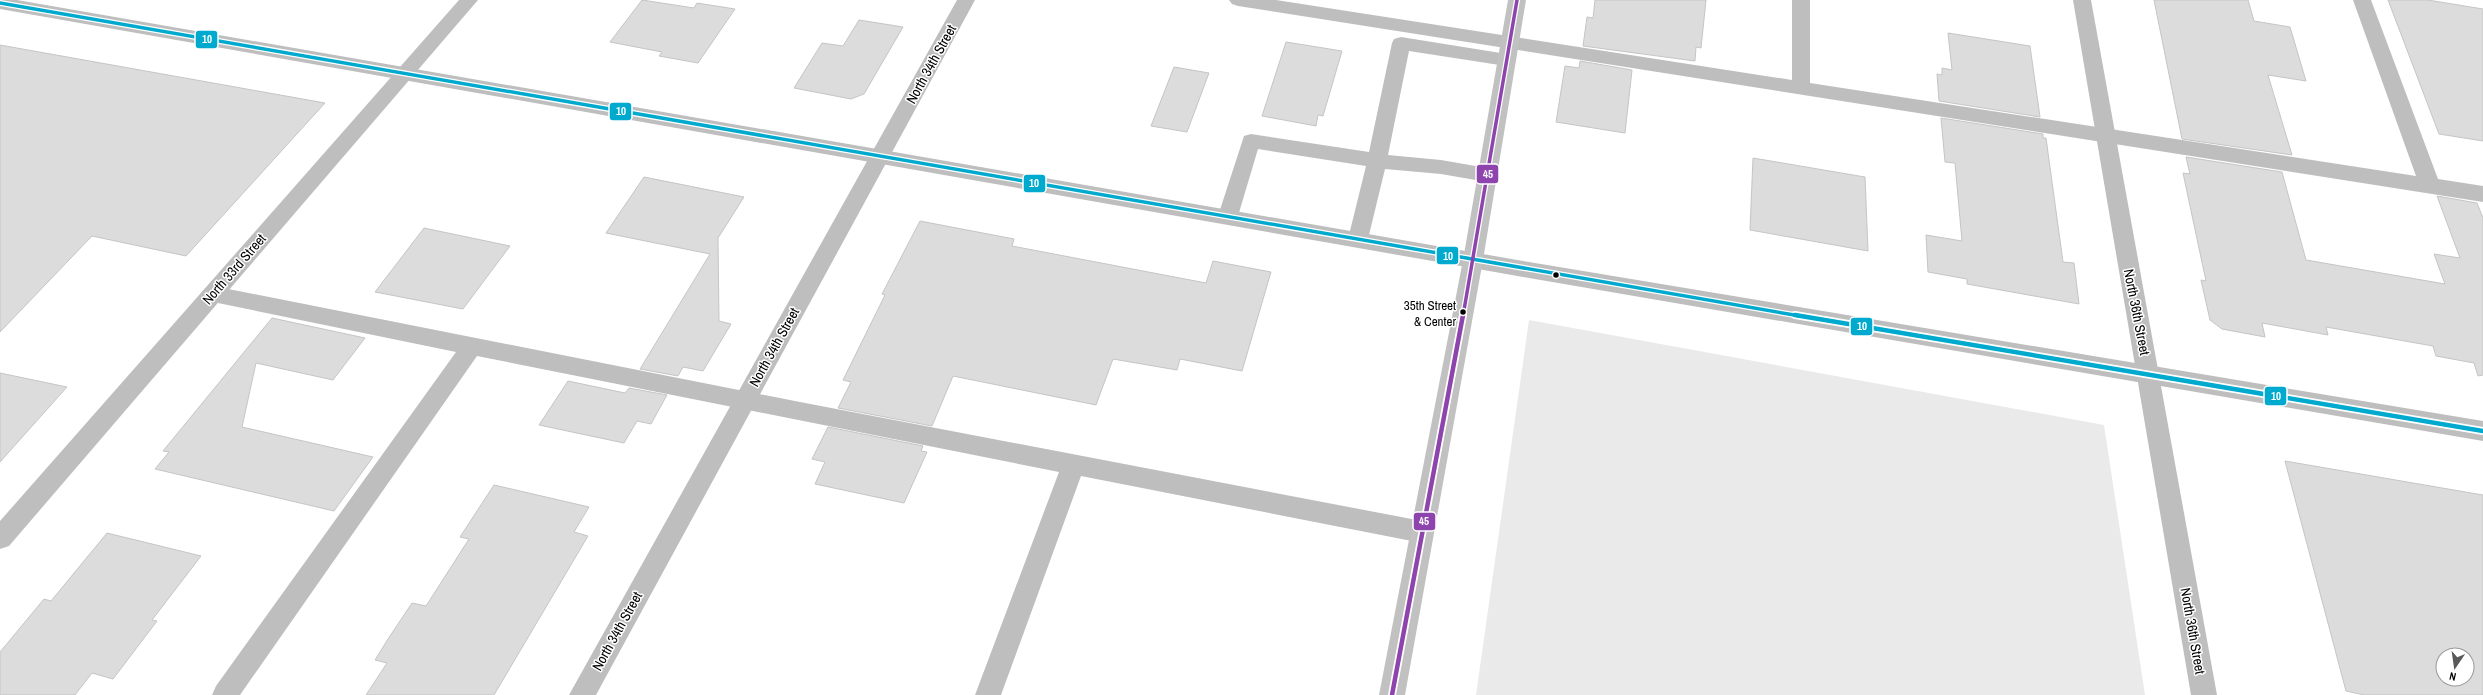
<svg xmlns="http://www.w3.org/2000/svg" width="2483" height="695" font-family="'Archivo Narrow',sans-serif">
<rect width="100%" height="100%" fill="#fff"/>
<!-- green -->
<path fill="#eaeaea" d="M1529,320l575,105 41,270h-669z"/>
<!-- building -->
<path fill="#dcdcdc" stroke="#c5c5c5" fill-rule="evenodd" d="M642,0l52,8 3,-5 38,6 -37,54 -39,-7 3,-4 -52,-10z
M1595,0h111l-5,48 -5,-1 -1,14 -112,-15 4,-29 6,1z
M2154,0h94l6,21 36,6 16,54 -38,-6 24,80 -110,-16z
M2388,0h40l55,9v132l-44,-7z
M859,20l44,7 -39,67 -13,5 -57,-11 28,-45 21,3z
M1948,33l82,13 10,71 -101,-16 -2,-27 5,1v-7l10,2z
M1286,42l56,9 -19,65 -5,-1 -2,11 -54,-10z
M0,45l325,58 -139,153 -94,-20 -92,96z
M1580,61l52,9 -7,63 -69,-11 9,-56 14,2z
M1174,67l35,6 -22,59 -36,-6z
M1941,118l102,16v4h3l17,124 11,1 5,41 -112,-20v-5l-39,-7 -2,-37 36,6 -7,-78 -10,-1z
M2186,157l96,15 24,88 139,24 -11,-30 26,4 -23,-62 40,7 6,15v157l-5,1 -4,-13 -38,-7 -3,-10 -107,-19 2,8 -66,-12 3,14 -43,-8 -12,-9 -9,-40 5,1 -23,-108 7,1z
M1753,158l112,19 3,74 -118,-21z
M644,177l100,20 -26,41 1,83 12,3 -28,47 -20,-4 -5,9 -38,-7 70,-115 -104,-21z
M920,221l94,18 -2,7 194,37 7,-22 58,11 -29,99 -62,-12 -3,11 -64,-11 -17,46 -143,-29 -21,50 -94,-18 13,-26 -8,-2 42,-85 -3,-1z
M424,228l86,18 -47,63 -88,-17z
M272,318l93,20 -32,42 -77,-17 -14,64 131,30 -39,54 -179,-42 14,-17 -6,-1z
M0,373l67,14 -67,75z
M568,381l57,12 4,-5 38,7 -16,29 -14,-3 -13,22 -85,-18z
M828,427l95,19 -2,5 6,1 -23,51 -89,-19 10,-22 -13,-3z
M2285,461l198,34v200h-119l-18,-4zM2443,655h24v24h-24z
M494,485l95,22 -15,25 14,4 -94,159h-128l21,-32 -12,-3 13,-21 24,-36 14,3 43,-67 -9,-2z
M107,533l94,23 -49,64 5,1 -44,58 -21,-6 -17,22h-75v-43l44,-53 7,2z"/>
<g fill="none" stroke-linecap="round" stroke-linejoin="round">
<!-- service -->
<path fill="#bebebe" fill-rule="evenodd" d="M1229,0h47l516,80v-80h18v83l606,93 -63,-176h18l67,179 45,7v16l-1245,-196 -6,-2z
M1401,37l112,18 2,5 -2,5 -7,1 -97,-15 -21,104 53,5 46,8 7,2 3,5 -3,5 -7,2 -46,-8 -56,-5 -17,70 -3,6 -7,2 -7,-2 -3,-6 18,-73 -108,-17 -20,67 -3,5 -7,3 -7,-3 -3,-5 26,-80 7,-2 118,18 23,-109 2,-4z
M213,286l587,116 622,119 9,3 3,8 -3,8 -9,3 -341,-67 -80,219h-26l84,-223 -582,-116 -237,339h-28l4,-9 240,-334 -243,-50 -8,-2 -3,-6 3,-6z"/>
<!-- minor -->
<path fill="#bebebe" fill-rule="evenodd" d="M459,0h19l-469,546 -9,3v-28z
M957,0h18l-379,695h-27z
M2073,0h18l126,695h-26z"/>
<!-- tertiary -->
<path fill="#bebebe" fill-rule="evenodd" d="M0,0h17l1512,262 954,159v20l-954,-163 -1529,-269z"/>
<!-- secondary -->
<path fill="#c1c1c1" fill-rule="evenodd" d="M1508,0h18l-43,260 -78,435h-26l84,-435z"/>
<defs>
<path id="bus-1-far1" d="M0,3l1800,313"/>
<path id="bus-1" d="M1795,315l688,116"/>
<path id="bus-2-far1" d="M1463,316l54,-316"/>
<path id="bus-2" d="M1392,695l71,-380"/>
</defs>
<!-- bus-1-far1 casing -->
<use href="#bus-1-far1" stroke="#fff" stroke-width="6"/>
<!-- bus-1 casing -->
<use href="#bus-1" stroke="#fff" stroke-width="8"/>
<!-- bus-2-far1 casing -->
<use href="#bus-2-far1" stroke="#fff" stroke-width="6"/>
<!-- bus-2 casing -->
<use href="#bus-2" stroke="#fff" stroke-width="8"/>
<!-- bus-1-far1 -->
<use href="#bus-1-far1" stroke="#00a9ce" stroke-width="3.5"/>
<!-- bus-1 -->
<use href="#bus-1" stroke="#00a9ce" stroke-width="4.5"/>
<!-- bus-2-far1 -->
<use href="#bus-2-far1" stroke="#8e44ad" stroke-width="3.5"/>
<!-- bus-2 -->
<use href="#bus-2" stroke="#8e44ad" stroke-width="4.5"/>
</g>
<!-- markers -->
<g fill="#000" stroke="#fff" stroke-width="1.5">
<circle cx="1556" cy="275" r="3.5"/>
<circle cx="1463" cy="312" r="3.5"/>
</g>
<g text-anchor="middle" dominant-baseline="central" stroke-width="3" stroke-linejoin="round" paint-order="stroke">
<!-- bus labels -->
<g font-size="13" fill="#000" stroke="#fff" text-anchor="end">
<text x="1456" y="305">35th Street<tspan x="1456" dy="16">&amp; Center</tspan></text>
</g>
<!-- street labels -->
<g font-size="14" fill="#000" stroke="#fff">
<text transform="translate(931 64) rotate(-61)">North 34th Street</text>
<text transform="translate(234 269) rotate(-49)">North 33rd Street</text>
<text transform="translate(2137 312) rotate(79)">North 36th Street</text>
<text transform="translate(774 347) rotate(-61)">North 34th Street</text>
<text transform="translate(617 631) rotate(-61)">North 34th Street</text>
<text transform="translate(2193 631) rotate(80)">North 36th Street</text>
</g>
</g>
<g stroke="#fff" stroke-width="1.5">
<rect x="195" y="30" width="23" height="19" rx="4" fill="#00a9ce"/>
<rect x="609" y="102" width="23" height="19" rx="4" fill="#00a9ce"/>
<rect x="1476" y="164" width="23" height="20" rx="4" fill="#8e44ad"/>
<rect x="1023" y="174" width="23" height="19" rx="4" fill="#00a9ce"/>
<rect x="1436" y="246" width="23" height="19" rx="4" fill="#00a9ce"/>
<rect x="1850" y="317" width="23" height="19" rx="4" fill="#00a9ce"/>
<rect x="2264" y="386" width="23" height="20" rx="4" fill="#00a9ce"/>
<rect x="1413" y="512" width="23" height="19" rx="4" fill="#8e44ad"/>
</g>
<g font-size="11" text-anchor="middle" font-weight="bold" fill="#fff">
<text x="207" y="43">10</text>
<text x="621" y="115">10</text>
<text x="1488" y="178">45</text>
<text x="1034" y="187">10</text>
<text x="1448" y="260">10</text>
<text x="1862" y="330">10</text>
<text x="2276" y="400">10</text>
<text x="1424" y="525">45</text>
</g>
<!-- north arrow -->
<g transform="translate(2455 667) rotate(193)"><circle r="19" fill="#ffffff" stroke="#999999"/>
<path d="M0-3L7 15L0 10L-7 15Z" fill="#595959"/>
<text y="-6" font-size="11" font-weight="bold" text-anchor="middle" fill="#000000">N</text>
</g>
</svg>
